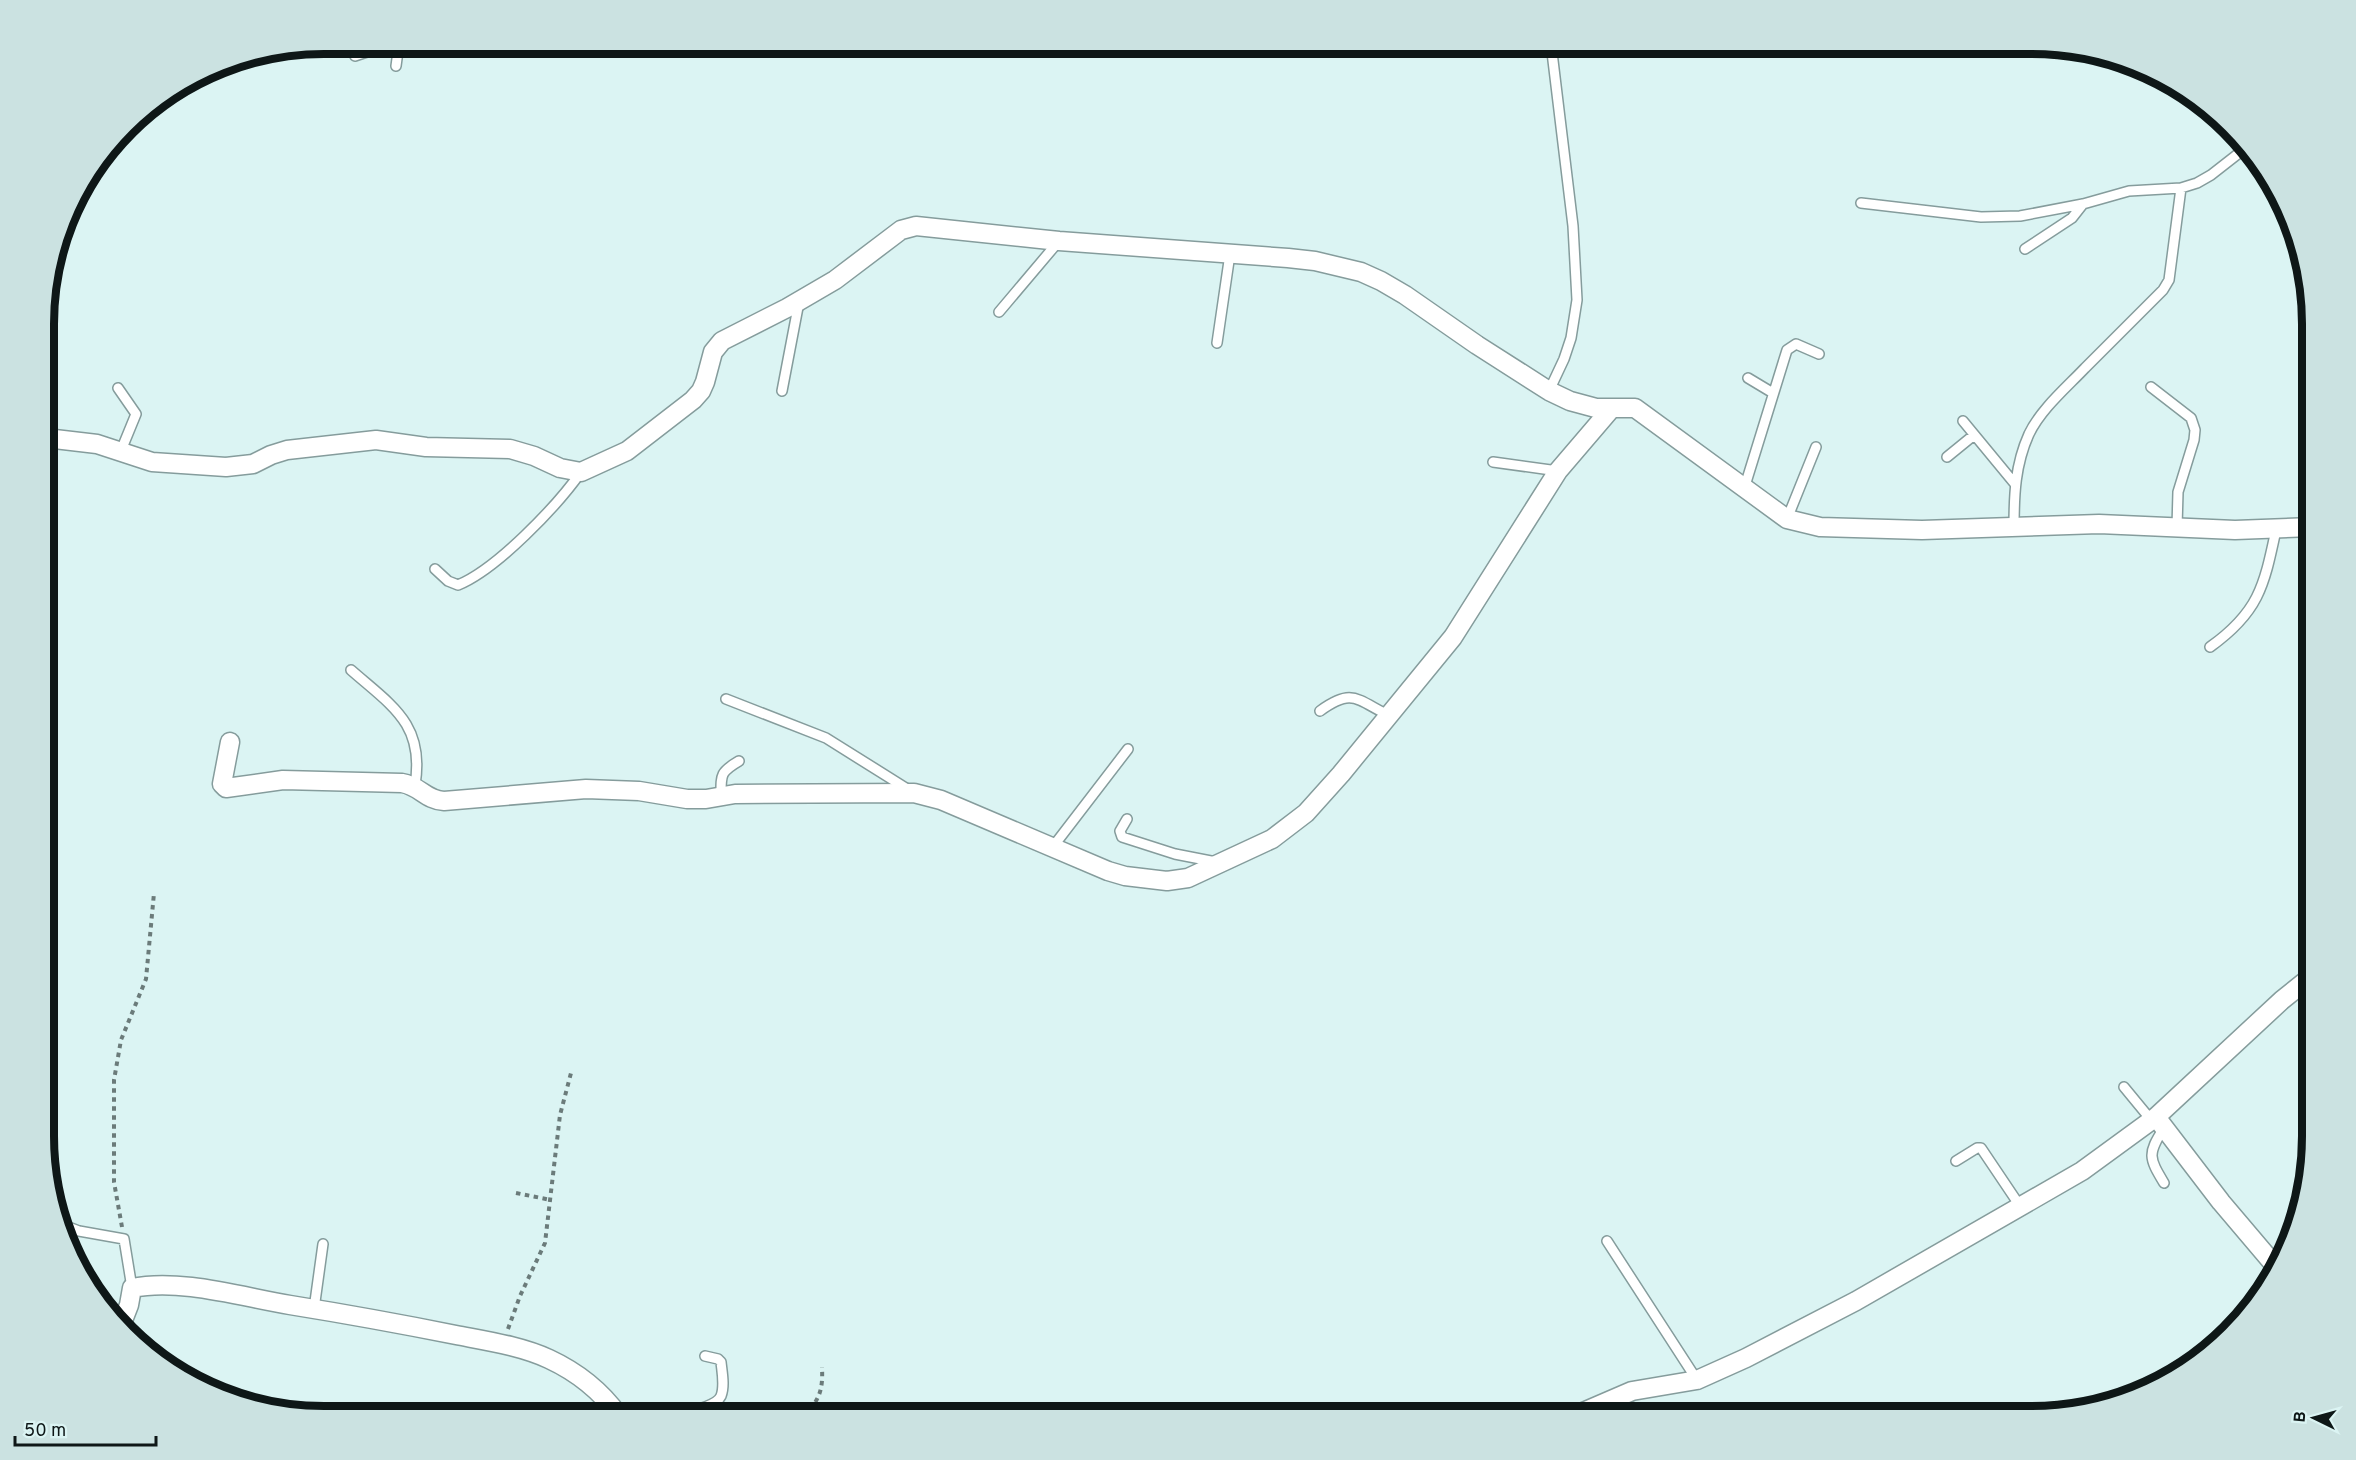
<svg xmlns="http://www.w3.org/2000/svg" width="2356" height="1460" font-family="Overpass,sans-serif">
<rect width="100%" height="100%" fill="#dbf4f3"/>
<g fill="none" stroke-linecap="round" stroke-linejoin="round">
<defs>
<path id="lane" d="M355,56l21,-7 5,-5
M396,66l3,-22
M1861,203l120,14 39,-1 63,-12 46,-13 52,-3 16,-5 14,-8 32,-25
M2025,249l47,-31 11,-14
M999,312l60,-71
M1217,343l13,-89
M1748,378l25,15
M2151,387l40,31 4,12 -1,10 -16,52 -1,35
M118,388l18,26 -16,39
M782,391l17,-89
M1549,391l15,-32 7,-21 6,-38 -4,-74 -22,-182
M1963,421l52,63
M1947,457l27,-22
M1493,462l65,9
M1744,489l43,-139 9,-6 23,10
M1787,519l29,-72
M2014,528c0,-33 1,-63 15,-94 12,-25 37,-46 56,-66 26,-26 52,-52 78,-78l6,-10 12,-92
M435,569l13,12 10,4c39,-16 99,-79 123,-113
M2210,647c49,-35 54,-61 66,-117
M351,670c41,36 74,54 64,115
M726,699l100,39 83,52
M1320,711c32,-23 36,-12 68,4
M721,796c0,-21 -1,-24 18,-35
M1127,819l-7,12 2,6 53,17 41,8
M1052,848l76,-99
M2124,1087l28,34
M1956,1161l21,-13h4l39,58
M2164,1183c-15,-25 -17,-29 0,-55
M66,1226l13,5 45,8 8,49
M1607,1241l90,139
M314,1309l9,-65
M674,1416c12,-3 43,-10 47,-20 4,-10 1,-24 0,-34l-3,-3 -13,-3"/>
<path id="street" d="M46,438l51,6 55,18 74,5 27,-3 18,-9 16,-5 89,-10 50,7 84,2 24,7 26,12 21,4 46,-21 66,-51 8,-9 4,-9 8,-30 9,-11 65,-33 48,-28 66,-50 15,-4 143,15 229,17 27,3 46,11 20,9 24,14 72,50 72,46 21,10 26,7h39l152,111 33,8 102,3 177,-6 136,6 77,-3
M230,742l-8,42 4,4 57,-8 119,3c18,3 24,17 42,18l142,-12 53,2 48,8h19l29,-5 179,-1 27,7 167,71 17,5 42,5 21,-3 84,-39 34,-26 35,-39 112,-137 105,-166 53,-62
M2156,1117l65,85 56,66
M122,1323l7,-18 3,-17c48,-10 110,9 158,17 56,9 111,19 166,30 31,6 65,11 93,24 28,13 52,32 70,57
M1574,1416l58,-25 65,-11 49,-22 110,-57 226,-130 74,-54 126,-117 30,-24"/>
</defs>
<!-- lane casing -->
<use href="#lane" stroke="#859c9c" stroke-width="12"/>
<!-- street casing -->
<use href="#street" stroke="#859c9c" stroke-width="21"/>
<!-- path -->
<path stroke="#6b7b7a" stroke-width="4" stroke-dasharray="4.5 4.5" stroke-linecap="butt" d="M516,1193l35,7
M122,1227l-8,-45v-102l7,-40 25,-61 8,-86
M508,1329l12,-33 25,-53 15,-128 11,-42
M724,1410l28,6
M804,1416c16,-17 19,-26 18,-49"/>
<!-- lane -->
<use href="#lane" stroke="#fff" stroke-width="9"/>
<!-- street -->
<use href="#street" stroke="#fff" stroke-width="18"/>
</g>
<!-- crop -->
<path d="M0 0H2356V1460H0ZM324 54H2032A270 270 0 0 1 2302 324V1136A270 270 0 0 1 2032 1406H324A270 270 0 0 1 54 1136V324A270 270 0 0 1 324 54Z" fill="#cbe2e1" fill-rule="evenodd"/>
<path fill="none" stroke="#0e1717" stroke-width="8" d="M324 54H2032A270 270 0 0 1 2302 324V1136A270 270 0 0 1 2032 1406H324A270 270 0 0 1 54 1136V324A270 270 0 0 1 324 54Z"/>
<!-- north arrow -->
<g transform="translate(2314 1418) rotate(275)" stroke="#dbf4f3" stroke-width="4.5" paint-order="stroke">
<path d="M0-4.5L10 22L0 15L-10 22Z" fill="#0e1717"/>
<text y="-9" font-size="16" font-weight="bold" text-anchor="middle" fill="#0e1717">B</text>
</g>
<!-- scale -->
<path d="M15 1436v9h141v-9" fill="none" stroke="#0e1717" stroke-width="3"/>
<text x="24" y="1436" font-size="18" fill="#0e1717" stroke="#dbf4f3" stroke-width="4.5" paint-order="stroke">50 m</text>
</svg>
